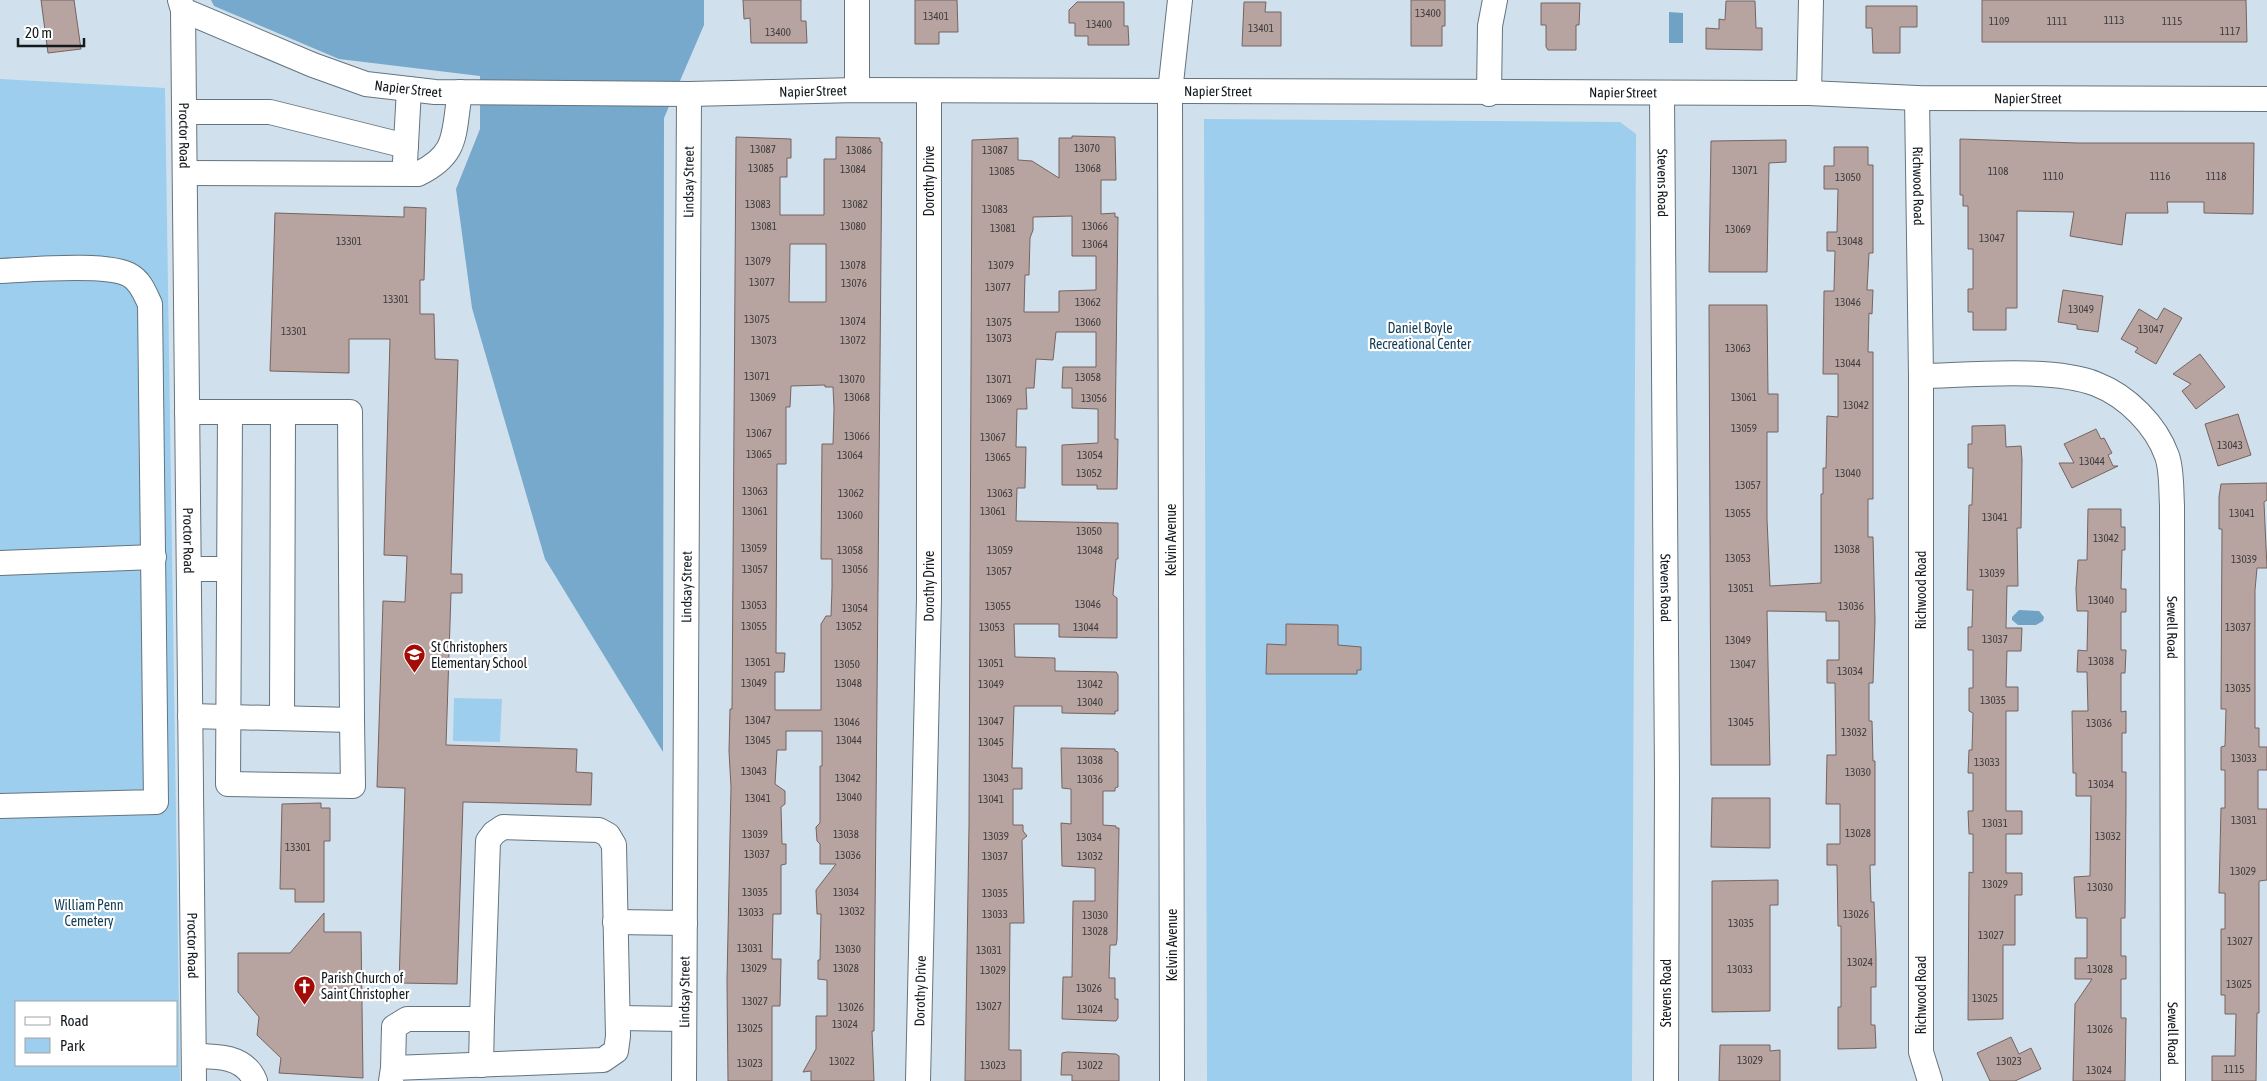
<svg xmlns="http://www.w3.org/2000/svg" width="2267" height="1081" font-family="'Asap Condensed',sans-serif">
<rect width="100%" height="100%" fill="#d0e1ed"/>
<!-- green -->
<path fill="#9dceed" fill-rule="evenodd" d="M0,79l165,9 15,993h-180zM16,1002h160v63h-160z
M1204,119l416,3 16,12 -4,947h-425z
M454,698l48,1 -2,43 -47,-1z"/>
<!-- forest -->
<path fill="#76a9cb" d="M211,0h493v25l-40,93 -1,634 -118,-193 -73,-251 -16,-119 24,-60v-53l-141,-17 -125,-53z"/>
<!-- water -->
<path fill="#70a2c3" d="M1669,12l14,1v30h-14z
M2019,610l20,1 5,6 -1,4 -7,4h-18l-6,-5v-3z"/>
<!-- building -->
<path fill="#b7a39f" stroke="#766360" fill-rule="evenodd" d="M41,0h33l7,49 -33,4z
M743,0h58v21h5l1,22h-56l-1,-25 -6,1z
M915,0h42l1,32h-19v12h-24z
M1411,0h34v26h-3v20h-31z
M1982,0h264l1,42h-265z
M1726,1h29l1,27h6v22l-56,-1v-21l13,1v-10l6,1z
M1077,2h47v24h4l1,19h-41v-9h-13v-13h-6v-13z
M1244,2h22l-1,10h16v34h-39z
M1541,3h39l-1,22h-3v25h-28l-2,-3v-22h-5z
M1866,6h51v21h-17v26h-27l-1,-25h-6z
M1072,136l43,1 1,43h-15v34l14,-1v4h3l-3,222h3l-1,50h-20v-4h-35v-40l36,-2v-34l-26,-1v-20h-10l1,-21h33v-35h-40l-3,28 -17,-1 -2,29h-8l1,21h-10l-1,38h10l-1,41h-8l-1,33 102,2v36h-2l-3,36 4,3v40l-58,-1v-13h-45l1,33 40,1v13l61,1 2,3v36h-3v3l-53,-1v-7h-48l-2,62h10v21h-9v36h10v6l4,5 -5,4 2,83h-14l-1,127h12v31h-56l4,-256 3,-685 46,-2v22l14,1 27,17v-40h13zM1072,216v40h24v34l-37,1v21h-35l1,-37h4l1,-37 3,-8v-13z
M736,137l55,2v19h-4v19h-7v38h44v-56h12v-22l44,1v4h2l-8,889h-2l2,50h-63v-10l-8,1 13,-23v-33h11v-36l-9,-1v-19h2l1,-46h-4l-1,-24 20,-26h-16v-20l-3,-3 -1,-14 4,-4v-57h2v-35h-36v19h-9l-2,34 10,7v13l-4,3 1,37h4v20l-5,1v49h-8l-1,45h9l-1,47h-8v75h-44l-1,-100 4,-194 -2,-36 1,-42h2zM790,244h36v58h-37zM825,385v2h8l1,22 -1,35h-11l-1,115h11v29l-1,28h-5l-5,8v86h-46v-38h9l1,-19h-9l1,-189h9v-57h4l1,-21z
M1960,139l118,4h176l-1,71 -49,-1v-11h-37l1,11h-42l-4,32 -52,-9 4,-24 -57,-1v97h-11v22h-33v-18h-5v-23h5v-40h-5v-43h-5v-11h-3z
M1786,140v22l-17,1 -2,109h-58l2,-131z
M1834,147h34v18h5v88h-4l-2,37h6l-1,24 -3,-1 -1,39h5v147h-5v38h5l2,84 -2,62h-4v38h3l1,40h2v104h-5l1,37h3l2,54v31h-5v38h4l1,23 -38,1v-42h3v-81h-3l-1,-61h-10v-21h13v-40h-14l1,-49h9l-1,-72h-8v-23h12v-39h-13v-9l-59,-1 3,154h-59l-2,-460h58l1,89h10v38h-11v87l3,67 51,-3v-89h2v-26h3l1,-52 11,1v-43h-15l1,-83h10l1,-40h-8v-19h10l1,-43h-14v-23h10z
M404,207l22,1 -2,72h-4v34h14l1,45 23,1 -7,214h11v19h-11l-5,152 131,4 -1,23 16,1 -1,32 -128,-3 -6,182 -58,-1 6,-195 -28,-1 6,-186 22,1 2,-46 -23,-1 6,-216h-41v34l-79,-2 5,-158 129,4z
M2063,290l40,6 -5,36 -21,-3v-4l-19,-3z
M2164,308l18,10 -26,46 -21,-12 3,-4 -17,-9 18,-30 18,11z
M2200,354l25,33 -29,22 -14,-18 9,-7 -18,-10z
M2238,414l13,41 -33,11 -13,-42z
M2005,425l1,22 15,-1 1,14 -1,68h-4l1,58h-11l-1,42h16l-1,23h-14l-1,36h12v24h-12v100h16v23h-16v39h16v22h-7v50h-12v74l-35,1 1,-148 4,1v-39h-4l-1,-23h5v-38h-5l1,-23h3l1,-37 -4,-2v-23h4v-38h-5v-23h4l1,-37h-6l2,-85h3l1,-37h-5v-24h4v-18z
M2096,429l5,10 3,-1 8,15 -4,2 5,11h5l-46,22 -13,-25h15l-10,-19z
M2267,483v17l-3,2 3,66h-10l-2,22v138h4v19h8v23h-9v39h9v71l-8,1v132h-2l-1,68h-44v-25h23l1,-42h-11v-19h-4v-66h4v-36h-6l2,-85h4v-38h-4v-23l4,-1 1,-37h-5l1,-180h-3v-32l2,-13z
M2088,509h33v18h4v23h-3l-1,39h5v23h-5v38h5l-1,23h-4v39l5,-1v22h-4v39h4v30l-1,116h-4v38h5v23h-5v39h5l-1,63h-52l2,-77 17,-25h-17v-21h12v-40h-11l-2,-41 16,-1 1,-80h-15v-23h-3l-1,-62h16l-1,-39h-10l1,-22 9,1 1,-40h-11l-1,-22 2,-29h9z
M1286,624l52,1v20l23,2v23h-4v4h-91l1,-30 19,1z
M1061,748l54,1v2l3,1v35l-3,1v3h-12v34l13,1v2h3l-2,112 -1,5h-6l-1,33h6v21h3v19l-2,3 -54,-2 1,-42h9l1,-76h22v-33l-33,-2 -1,-43 10,1v-35l-9,-1z
M1712,798h58v50l-59,-1z
M321,803v5h9v33h-6v61h-29v-13h-15l2,-85z
M1778,880v25h-8v106l-58,1v-131z
M324,913v19h37l2,146 -84,-5 2,-15 -24,-23 2,-18 -21,-25v-39h52z
M2011,1037l8,17 12,-6 10,21 -26,12h-25l-13,-28z
M1720,1045h50v6l10,-1v31h-61z
M1067,1052l49,2 3,2v25h-47v-6h-11l1,-22z"/>
<g fill="none" stroke-linecap="round" stroke-linejoin="round">
<defs>
<g id="minor">
<path id="s1" d="M180,0l3,10 11,1071"/>
<path id="s2" d="M183,10l130,55 53,19 69,8 254,2 168,-4 952,3 108,5 350,1"/>
<path d="M857,90v-90"/>
<path d="M1809,93l2,-93"/>
<path d="M1489,94l1,-68 5,-26"/>
<path id="s3" d="M1662,94l5,683 -1,304"/>
<path id="s4" d="M1917,98l4,278v676l9,29"/>
<path d="M184,112h86l136,34"/>
<path d="M405,162l4,-73"/>
<path d="M185,173l233,1c41,-20 35,-40 42,-82"/>
<path d="M0,271c28,-1 110,-9 131,5 10,6 14,18 19,28l6,498 -156,4"/>
<path id="s5" d="M1921,376c48,-1 133,-9 175,8 31,12 60,41 71,72 5,14 4,34 5,49l1,576"/>
<path d="M187,412h163l2,308 -162,-4"/>
<path d="M230,412l-2,372 125,2 -1,-66"/>
<path d="M0,563l154,-6"/>
<path d="M189,569h40"/>
<path d="M282,718l1,-306"/>
<path d="M615,922l70,1"/>
<path d="M618,1018l66,1"/>
<path d="M194,1056c23,0 51,0 61,25"/>
<path d="M481,1065l1,-46"/>
<path d="M391,1081l2,-13 1,-41 13,-8h75l6,-178 6,-8 9,-6 96,3 9,5 6,10 4,191 -2,15 -13,9 -210,8"/>
<path id="s6" d="M684,1081l5,-987"/>
<path id="s7" d="M918,1081l11,-482v-508"/>
<path d="M1172,1081l-2,-989 10,-92"/>
</g>
</defs>
<!-- minor casing -->
<use href="#minor" stroke="#65747f" stroke-width="26"/>
<!-- minor -->
<use href="#minor" stroke="#fff" stroke-width="24"/>
</g>
<!-- icons -->
<defs>
<symbol id="school-pin" viewBox="-11 -11 22 30"><path d="M0 17L-7.5 6A9.5 9.5 0 1 1 7.5 6Z" fill="#a20b06" stroke="#fff"/><path d="M0-5L7-2L0 1L-7-2ZM-4 1L0 2.5L4 1V4Q0 6-4 4Z" fill="#fff"/></symbol>
<symbol id="church-pin" viewBox="-11 -11 22 30"><path d="M0 17L-7.5 6A9.5 9.5 0 1 1 7.5 6Z" fill="#a20b06" stroke="#fff"/><path d="M-1.2-6h2.4v3.5h3.3v2.4h-3.3V6h-2.4V-.1h-3.3v-2.4h3.3Z" fill="#fff"/></symbol>
</defs>
<g fill-rule="evenodd">
<use href="#school-pin" x="402" y="642" width="25" height="34"/>
<use href="#church-pin" x="292" y="974" width="25" height="34"/>
</g>
<g text-anchor="middle" dominant-baseline="central" stroke-width="4.5" stroke-linejoin="round" paint-order="stroke">
<!-- number labels -->
<g font-size="11" fill="#3d3c3e">
<text x="1428" y="13">13400</text>
<text x="936" y="16">13401</text>
<text x="2114" y="20">1113</text>
<text x="1999" y="21">1109</text>
<text x="2057" y="21">1111</text>
<text x="2172" y="21">1115</text>
<text x="1099" y="24">13400</text>
<text x="1261" y="28">13401</text>
<text x="2230" y="31">1117</text>
<text x="778" y="32">13400</text>
<text x="1087" y="148">13070</text>
<text x="763" y="149">13087</text>
<text x="859" y="150">13086</text>
<text x="995" y="150">13087</text>
<text x="761" y="168">13085</text>
<text x="1088" y="168">13068</text>
<text x="853" y="169">13084</text>
<text x="1745" y="170">13071</text>
<text x="1002" y="171">13085</text>
<text x="1998" y="171">1108</text>
<text x="2053" y="176">1110</text>
<text x="2160" y="176">1116</text>
<text x="2216" y="176">1118</text>
<text x="1848" y="177">13050</text>
<text x="758" y="204">13083</text>
<text x="855" y="204">13082</text>
<text x="995" y="209">13083</text>
<text x="764" y="226">13081</text>
<text x="853" y="226">13080</text>
<text x="1095" y="226">13066</text>
<text x="1003" y="228">13081</text>
<text x="1738" y="229">13069</text>
<text x="1992" y="238">13047</text>
<text x="349" y="241">13301</text>
<text x="1850" y="241">13048</text>
<text x="1095" y="244">13064</text>
<text x="758" y="261">13079</text>
<text x="853" y="265">13078</text>
<text x="1001" y="265">13079</text>
<text x="762" y="282">13077</text>
<text x="854" y="283">13076</text>
<text x="998" y="287">13077</text>
<text x="396" y="299">13301</text>
<text x="1088" y="302">13062</text>
<text x="1848" y="302">13046</text>
<text x="2081" y="309">13049</text>
<text x="757" y="319">13075</text>
<text x="853" y="321">13074</text>
<text x="999" y="322">13075</text>
<text x="1088" y="322">13060</text>
<text x="2151" y="329">13047</text>
<text x="294" y="331">13301</text>
<text x="999" y="338">13073</text>
<text x="764" y="340">13073</text>
<text x="853" y="340">13072</text>
<text x="1738" y="348">13063</text>
<text x="1848" y="363">13044</text>
<text x="757" y="376">13071</text>
<text x="1088" y="377">13058</text>
<text x="852" y="379">13070</text>
<text x="999" y="379">13071</text>
<text x="763" y="397">13069</text>
<text x="857" y="397">13068</text>
<text x="1744" y="397">13061</text>
<text x="1094" y="398">13056</text>
<text x="999" y="399">13069</text>
<text x="1856" y="405">13042</text>
<text x="1744" y="428">13059</text>
<text x="759" y="433">13067</text>
<text x="857" y="436">13066</text>
<text x="993" y="437">13067</text>
<text x="2230" y="445">13043</text>
<text x="759" y="454">13065</text>
<text x="850" y="455">13064</text>
<text x="1090" y="455">13054</text>
<text x="998" y="457">13065</text>
<text x="2092" y="461">13044</text>
<text x="1089" y="473">13052</text>
<text x="1848" y="473">13040</text>
<text x="1748" y="485">13057</text>
<text x="755" y="491">13063</text>
<text x="851" y="493">13062</text>
<text x="1000" y="493">13063</text>
<text x="755" y="511">13061</text>
<text x="993" y="511">13061</text>
<text x="1738" y="513">13055</text>
<text x="2242" y="513">13041</text>
<text x="850" y="515">13060</text>
<text x="1995" y="517">13041</text>
<text x="1089" y="531">13050</text>
<text x="2106" y="538">13042</text>
<text x="754" y="548">13059</text>
<text x="1847" y="549">13038</text>
<text x="850" y="550">13058</text>
<text x="1000" y="550">13059</text>
<text x="1090" y="550">13048</text>
<text x="1738" y="558">13053</text>
<text x="2244" y="559">13039</text>
<text x="755" y="569">13057</text>
<text x="855" y="569">13056</text>
<text x="999" y="571">13057</text>
<text x="1992" y="573">13039</text>
<text x="1741" y="588">13051</text>
<text x="2101" y="600">13040</text>
<text x="1088" y="604">13046</text>
<text x="754" y="605">13053</text>
<text x="998" y="606">13055</text>
<text x="1851" y="606">13036</text>
<text x="855" y="608">13054</text>
<text x="754" y="626">13055</text>
<text x="849" y="626">13052</text>
<text x="992" y="627">13053</text>
<text x="1086" y="627">13044</text>
<text x="2238" y="627">13037</text>
<text x="1995" y="639">13037</text>
<text x="1738" y="640">13049</text>
<text x="2101" y="661">13038</text>
<text x="758" y="662">13051</text>
<text x="991" y="663">13051</text>
<text x="847" y="664">13050</text>
<text x="1743" y="664">13047</text>
<text x="1850" y="671">13034</text>
<text x="754" y="683">13049</text>
<text x="849" y="683">13048</text>
<text x="991" y="684">13049</text>
<text x="1090" y="684">13042</text>
<text x="2238" y="688">13035</text>
<text x="1993" y="700">13035</text>
<text x="1090" y="702">13040</text>
<text x="758" y="720">13047</text>
<text x="991" y="721">13047</text>
<text x="847" y="722">13046</text>
<text x="1741" y="722">13045</text>
<text x="2099" y="723">13036</text>
<text x="1854" y="732">13032</text>
<text x="758" y="740">13045</text>
<text x="849" y="740">13044</text>
<text x="991" y="742">13045</text>
<text x="2244" y="758">13033</text>
<text x="1090" y="760">13038</text>
<text x="1987" y="762">13033</text>
<text x="754" y="771">13043</text>
<text x="1858" y="772">13030</text>
<text x="848" y="778">13042</text>
<text x="996" y="778">13043</text>
<text x="1090" y="779">13036</text>
<text x="2101" y="784">13034</text>
<text x="849" y="797">13040</text>
<text x="758" y="798">13041</text>
<text x="991" y="799">13041</text>
<text x="2244" y="820">13031</text>
<text x="1995" y="823">13031</text>
<text x="1858" y="833">13028</text>
<text x="755" y="834">13039</text>
<text x="846" y="834">13038</text>
<text x="996" y="836">13039</text>
<text x="2108" y="836">13032</text>
<text x="1089" y="837">13034</text>
<text x="298" y="847">13301</text>
<text x="757" y="854">13037</text>
<text x="848" y="855">13036</text>
<text x="995" y="856">13037</text>
<text x="1090" y="856">13032</text>
<text x="2243" y="871">13029</text>
<text x="1995" y="884">13029</text>
<text x="2100" y="887">13030</text>
<text x="755" y="892">13035</text>
<text x="846" y="892">13034</text>
<text x="995" y="893">13035</text>
<text x="852" y="911">13032</text>
<text x="751" y="912">13033</text>
<text x="995" y="914">13033</text>
<text x="1856" y="914">13026</text>
<text x="1095" y="915">13030</text>
<text x="1741" y="923">13035</text>
<text x="1095" y="931">13028</text>
<text x="1991" y="935">13027</text>
<text x="2240" y="941">13027</text>
<text x="750" y="948">13031</text>
<text x="848" y="949">13030</text>
<text x="989" y="950">13031</text>
<text x="1860" y="962">13024</text>
<text x="754" y="968">13029</text>
<text x="846" y="968">13028</text>
<text x="1740" y="969">13033</text>
<text x="2100" y="969">13028</text>
<text x="993" y="970">13029</text>
<text x="2239" y="984">13025</text>
<text x="1089" y="988">13026</text>
<text x="1985" y="998">13025</text>
<text x="755" y="1001">13027</text>
<text x="989" y="1006">13027</text>
<text x="851" y="1007">13026</text>
<text x="1090" y="1009">13024</text>
<text x="845" y="1024">13024</text>
<text x="750" y="1028">13025</text>
<text x="2100" y="1029">13026</text>
<text x="1750" y="1060">13029</text>
<text x="842" y="1061">13022</text>
<text x="2009" y="1061">13023</text>
<text x="750" y="1063">13023</text>
<text x="993" y="1065">13023</text>
<text x="1090" y="1065">13022</text>
<text x="2234" y="1069">1115</text>
<text x="2099" y="1070">13024</text>
</g>
<!-- street labels -->
<g font-size="14" fill="#141a1e" stroke="#fff">
<text stroke="none"><textPath href="#s2" startOffset="240">Napier Street</textPath></text>
<text stroke="none"><textPath href="#s2" startOffset="645">Napier Street</textPath></text>
<text stroke="none"><textPath href="#s2" startOffset="1050">Napier Street</textPath></text>
<text stroke="none"><textPath href="#s2" startOffset="1455">Napier Street</textPath></text>
<text stroke="none"><textPath href="#s2" startOffset="1860">Napier Street</textPath></text>
<text stroke="none"><textPath href="#s1" startOffset="136">Proctor Road</textPath></text>
<text transform="translate(929 181) rotate(-90)">Dorothy Drive</text>
<text stroke="none"><textPath href="#s6" startOffset="899">Lindsay Street</textPath></text>
<text stroke="none"><textPath href="#s3" startOffset="89">Stevens Road</textPath></text>
<text stroke="none"><textPath href="#s4" startOffset="88">Richwood Road</textPath></text>
<text stroke="none"><textPath href="#s1" startOffset="541">Proctor Road</textPath></text>
<text transform="translate(1171 540) rotate(-90)">Kelvin Avenue</text>
<text stroke="none"><textPath href="#s7" startOffset="495">Dorothy Drive</textPath></text>
<text stroke="none"><textPath href="#s6" startOffset="494">Lindsay Street</textPath></text>
<text stroke="none"><textPath href="#s3" startOffset="494">Stevens Road</textPath></text>
<text transform="translate(1921 590) rotate(-90)">Richwood Road</text>
<text stroke="none"><textPath href="#s5" startOffset="452">Sewell Road</textPath></text>
<text stroke="none"><textPath href="#s1" startOffset="946">Proctor Road</textPath></text>
<text transform="translate(1172 945) rotate(-90)">Kelvin Avenue</text>
<text stroke="none"><textPath href="#s7" startOffset="90">Dorothy Drive</textPath></text>
<text stroke="none"><textPath href="#s6" startOffset="89">Lindsay Street</textPath></text>
<text transform="translate(1666 993) rotate(-90)">Stevens Road</text>
<text transform="translate(1921 995) rotate(-90)">Richwood Road</text>
<text stroke="none"><textPath href="#s5" startOffset="858">Sewell Road</textPath></text>
</g>
<!-- park labels -->
<g font-size="14" fill="#133d54" stroke="#fff">
<text x="1420" y="328">Daniel Boyle<tspan x="1420" dy="16">Recreational Center</tspan></text>
<text x="89" y="905">William Penn<tspan x="89" dy="16">Cemetery</tspan></text>
</g>
<!-- poi labels -->
<g font-size="14" fill="#141a1e" stroke="#fff" text-anchor="start">
<text x="431" y="647">St Christophers<tspan x="431" dy="16">Elementary School</tspan></text>
<text x="321" y="978">Parish Church of<tspan x="321" dy="16">Saint Christopher</tspan></text>
</g>
</g>
<!-- legend -->
<rect x="15" y="1001" width="162" height="65" fill="#ffffff" stroke="#a1a3a5"/>
<rect x="25" y="1017" width="25" height="8" fill="#ffffff" stroke="#a1a3a5"/>
<text x="60" y="1026" font-size="15" fill="#141a1e">Road</text>
<rect x="25" y="1038" width="25" height="15" fill="#9dceed" stroke="#a1a3a5"/>
<text x="60" y="1051" font-size="15" fill="#141a1e">Park</text>
<!-- scale -->
<path d="M18 38v8h66v-8" fill="none" stroke="#141a1e" stroke-width="2.5"/>
<text x="25" y="38" font-size="15" fill="#141a1e" stroke="#ffffff" stroke-width="4" paint-order="stroke">20 m</text>
</svg>
